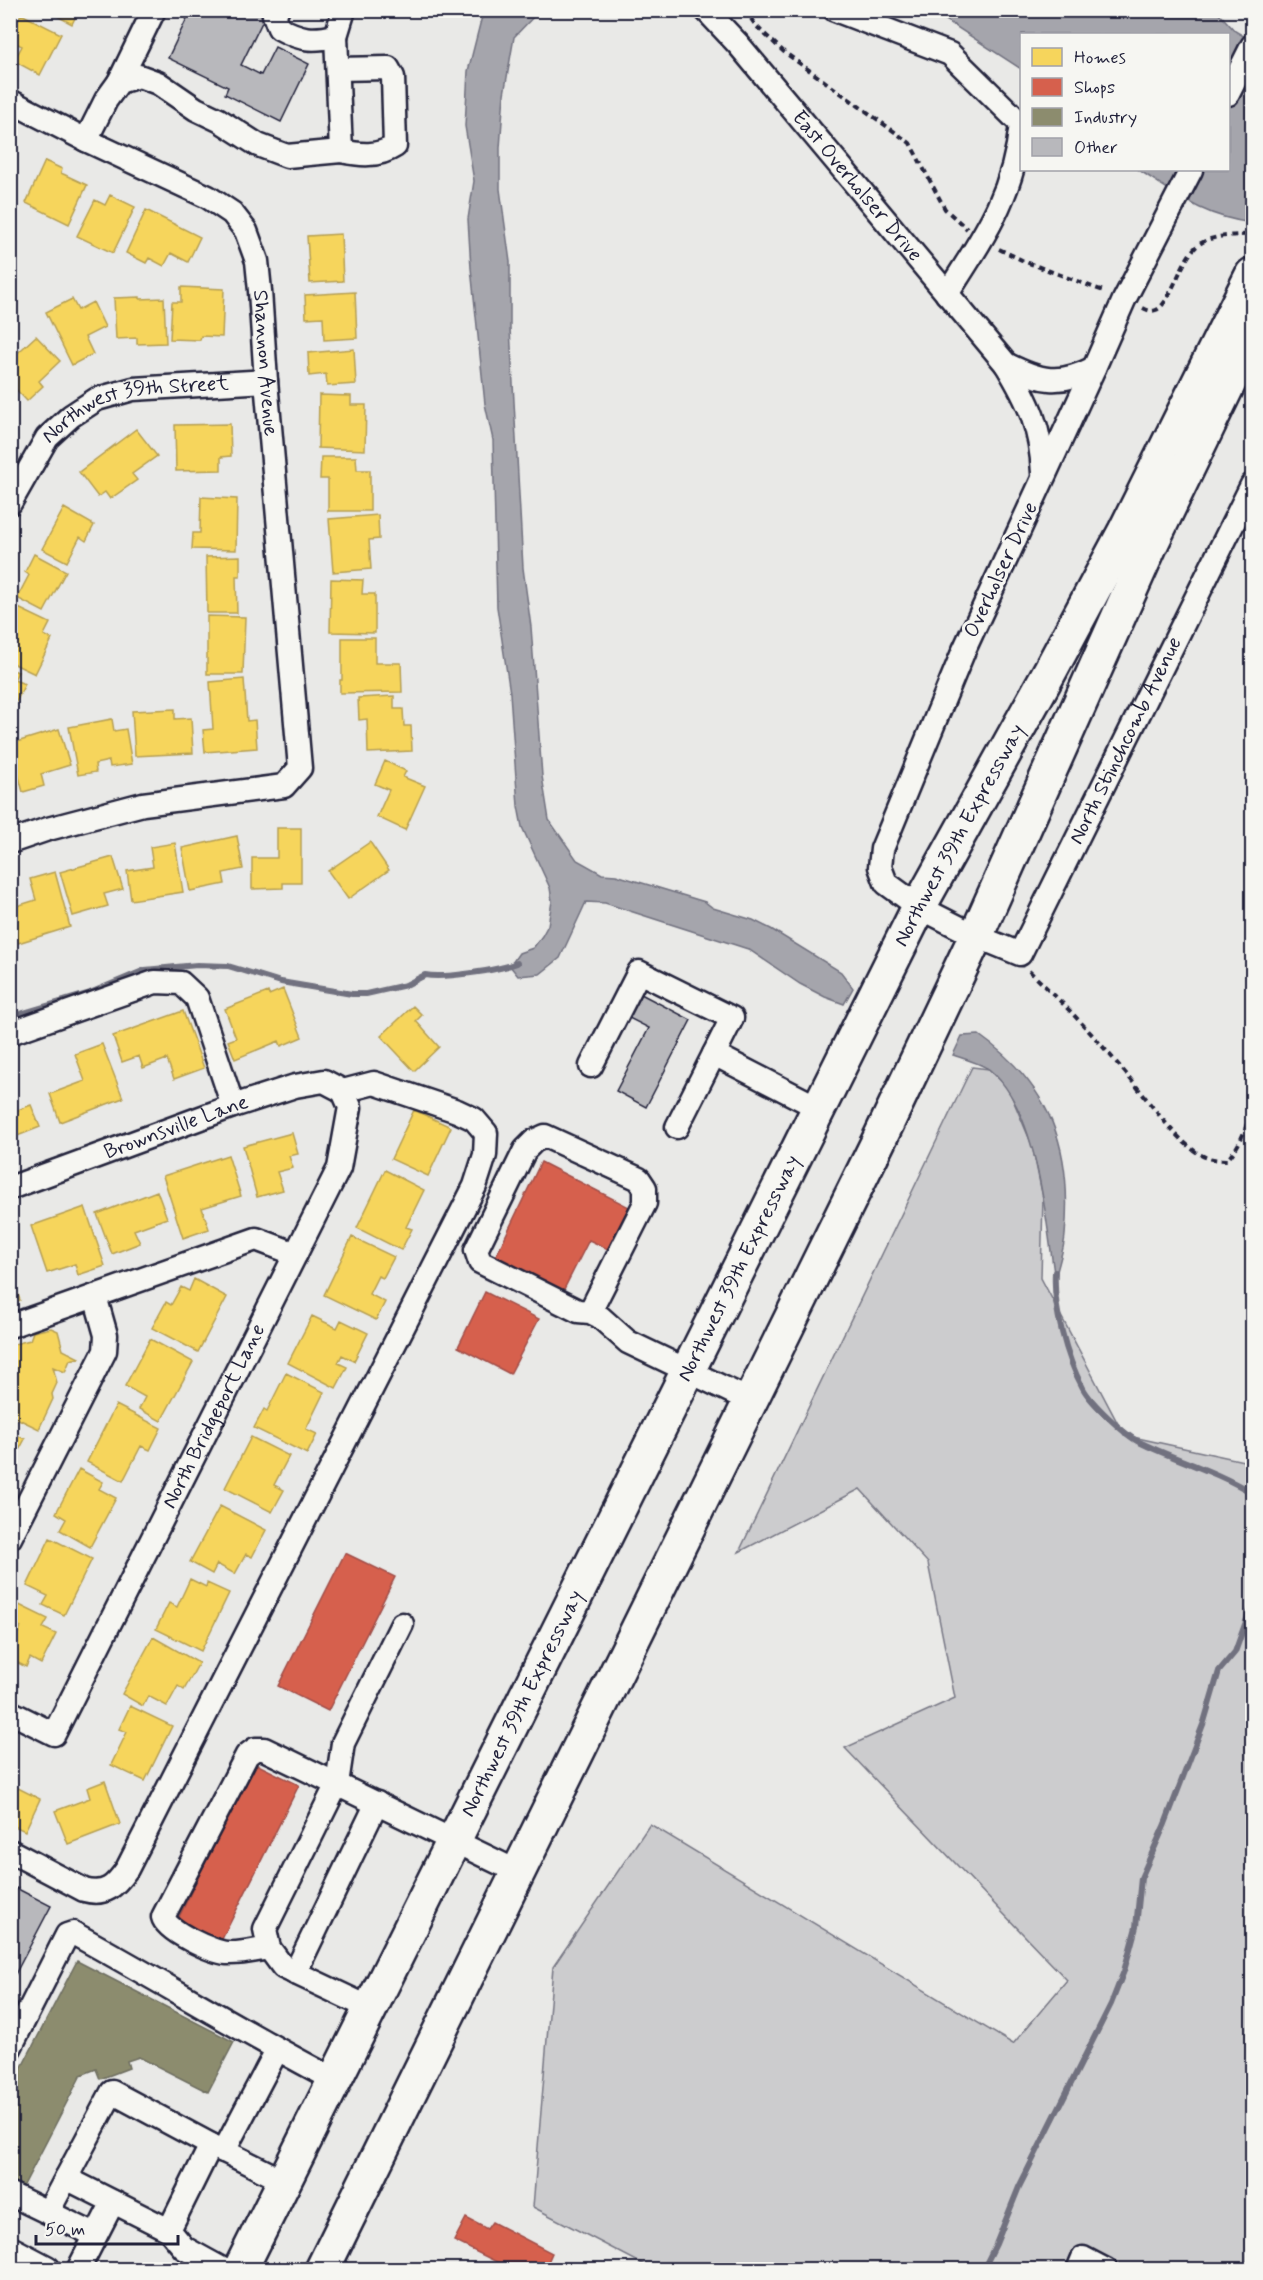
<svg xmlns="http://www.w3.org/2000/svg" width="1263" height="2280" font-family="Mynerve,sans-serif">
<rect width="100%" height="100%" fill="#e9e9e7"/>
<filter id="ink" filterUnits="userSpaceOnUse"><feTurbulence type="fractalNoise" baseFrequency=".0167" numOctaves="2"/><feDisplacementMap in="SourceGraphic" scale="12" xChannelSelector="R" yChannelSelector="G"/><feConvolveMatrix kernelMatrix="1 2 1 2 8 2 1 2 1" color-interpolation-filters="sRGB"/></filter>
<g filter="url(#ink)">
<!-- green -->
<path fill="#ccccce" stroke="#777784" stroke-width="1.5" d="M972,1067l17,2 19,19 24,57 11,53 -2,80 83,157 124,27 4,-1v808h-600l-119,-62 20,-240 97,-143 363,220 54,-64 -222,-232 110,-50 -27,-135 -68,-74 -121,63z"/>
<!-- water -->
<path fill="#a5a5ac" stroke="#71717f" stroke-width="1.5" d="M485,11h54l-25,26 -10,57 -4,54v41l10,73v66l13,240 8,59 11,149 7,44 28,40 25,14 14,1 89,27 8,6 40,12 18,9 70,43 12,16 -9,16 -19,-7 -25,-13 -52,-35 -143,-46 -19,-1 -26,56 -20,16 -22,2 -8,-10 9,-13 14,-5 9,-12 6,-11 4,-24 -2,-13 -28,-61 -4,-21 -8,-113 -13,-86 -4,-167 -8,-36 -14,-136 -3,-49 6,-38 -9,-55 3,-55 13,-51z
M932,11h285l18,20 17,10v182c-50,-7 -72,-26 -113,-53h89v-136h-206l-1,35z
M979,1035c72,51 94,114 86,200 -1,15 -7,30 -10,45 -9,-60 -17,-168 -64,-209 -9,-8 -27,-12 -38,-16l9,-19z"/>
<!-- homes -->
<path fill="#f6d55c" stroke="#b69f52" stroke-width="1.5" d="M46,10h33l-7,14z
M21,14l40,20 -21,41 -26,-14 8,-15 -12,-6v-4z
M10,139l7,1 -4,33h-3z
M45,161l17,8 -1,4 26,12 -18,39 -43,-21z
M110,195l25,12 -22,46 -36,-17 18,-36 10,5z
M146,210l54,27 -12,25 -17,-9 -7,13 -15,-8 -3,5 -20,-10z
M341,234l2,47 -33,2 -3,-47z
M181,287l43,2 -2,48 -21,-1 -1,4 -30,-1 2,-37h9z
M355,292l2,46 -33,2 -1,-23 -17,1 -1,-23z
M140,297v2l24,-1 2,45 -29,1v-6l-21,1 -2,-41z
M72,299l6,11 15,-8 12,25 -20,10 8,17 -21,11 -26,-53z
M36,336l24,25 -21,20 4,5 -16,15 -17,-18v-23z
M354,349l2,35 -29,2 -1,-12 -17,2 -1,-23z
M319,395l32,1v9h15l-1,45 -47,-2z
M230,424l1,32 -10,1v13l-45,1 -1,-46z
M136,429l21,27 -25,18 5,6 -27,19 -5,-7 -7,5 -19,-25z
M321,457h35l1,13h13v41h-42v-32h-8z
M201,497l36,2 -1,51 -44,-1 1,-16h7z
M64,508l30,17 -8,16 -6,-4 -13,25 -25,-13z
M378,515l1,24 -10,1 2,29 -38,3 -4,-53z
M34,554l32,17 -22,41 -27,-14 12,-23 -4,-3z
M240,556v20h-4l1,37h-30l-1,-56z
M331,579l32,1 -1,14h13v39l-45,-1z
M10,604l40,19 -6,12 8,4 -17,35 -25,-12v-28l3,-5 -3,-1z
M207,616l38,1 -2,57h-36z
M342,638h33v25h26l1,29 -62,1v-13h2z
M10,669l8,3 -4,8 11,4 -9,18 -6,-2z
M244,679l3,42 8,-1 2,28 -52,4 -2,-22 10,-1 -3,-47z
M394,696v13h9l1,17h7l1,25 -44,2 -1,-34 -8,1 -1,-22z
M175,709v10l16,-1 2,35 -58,3 -3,-45z
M112,719l2,12 12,-2 6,35 -22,3 -1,-6 -14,3 1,8 -18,3 -9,-48z
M59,729l11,36 -29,9 3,12 -21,6 -13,-48z
M385,761l21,10 -3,6 22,9 -20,44 -28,-13 12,-27 -14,-6z
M277,828h24v55h-18v5l-31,1v-31h25z
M237,836l6,33 -20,4 2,11 -35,7 -8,-43z
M370,842l19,28 -41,29 -20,-28z
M175,843l8,49 -52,8 -4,-29 26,-4 -3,-20z
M113,857l10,32 -19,5 4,12 -35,10 -13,-44z
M55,872l15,55 -52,16 -8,-27v-8l26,-8 -6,-21z
M283,989l19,48 -21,9 -2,-5 -44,18 -7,-18 8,-3 -11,-29 43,-17 1,3z
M413,1006l9,9 -6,6 23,26 -25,24 -33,-35z
M183,1011l21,57 -30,11 -7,-20 -24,9 -4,-12 -17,6 -9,-26z
M102,1044l21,54 -63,24 -10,-28 35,-13 -10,-27z
M10,1101l5,10 16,-6 9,22 -30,12z
M414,1110l37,17 -23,49 -37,-17z
M292,1133l6,21 -9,2 4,12 -16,4 6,18 -26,7 -14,-51z
M228,1155l13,41 -39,12 7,21 -26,9 -20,-62z
M385,1170l39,20 -18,37 6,2 -11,21 -44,-22z
M157,1191l10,27 -33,12 6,13 -28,11 -15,-40z
M85,1207l20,59 -27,9 -3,-11 -28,9 -16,-47z
M352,1237l42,20 -11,21 -5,-2 -9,18 16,8 -9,18 -52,-25z
M10,1273l10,27 -10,4z
M194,1279l33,18 -29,55 -46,-24 14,-26 5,3 10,-18 8,4z
M312,1316l25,12 4,-8 27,13 -14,28 -12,-6 -4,8 9,4 -11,21 -48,-25z
M51,1328l7,3 5,19 16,8 -9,2 -5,12 -12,-5 4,16 -5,11 1,5 -14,30 -29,-14v-70l20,-5 3,-8z
M150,1339l43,23 -32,59 -22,-12 6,-12 -20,-11z
M286,1373l38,19 -18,37 11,5 -10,20 -53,-26 10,-19 3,2z
M116,1405l45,23 -11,22 -9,-4 -18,35 -36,-19z
M10,1432l15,7 -15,28z
M251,1437l38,19 -15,29 10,5 -12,22 -47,-24z
M79,1469l24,13 -4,7 17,9 -26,49 -30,-17 6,-11 -10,-6z
M220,1506l46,24 -14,27 -6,-3 -11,20 -18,-10 -5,10 -22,-12z
M50,1538l42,21 -28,56 -21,-10 5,-9 -21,-10z
M190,1579l16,8 1,-4 22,10 -28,58 -45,-22 13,-26 8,4z
M11,1601l37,18 -5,9 13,6 -15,30 -11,-6 -4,9 -16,-8v-20l4,1 7,-13 -11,-5z
M153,1637l46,26 -15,27 -6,-4 -11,20 -19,-10 -5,10 -21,-12z
M130,1706l42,20 -27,55 -34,-16 16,-33 -8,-3z
M105,1781l15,43 -52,20 -13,-33 35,-13 -3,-10z
M10,1784l30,15 -15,32 -15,-7z"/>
<!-- shops -->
<path fill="#d6604d" stroke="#a04d48" stroke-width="1.5" d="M541,1162l88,45 -21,42 -19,-9 -29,57 -68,-33z
M485,1292l54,27 -29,55 -52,-27z
M345,1553l50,24 -67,134 -50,-25z
M254,1763l45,22 -78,156 -44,-20z
M466,2218l21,11 5,-7 60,31 -4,9 14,8h-49l-59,-29z"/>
<!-- industry -->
<path fill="#8c8c6e" stroke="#6c6c5f" stroke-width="1.5" d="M77,1961l157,81 -26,50 -69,-35 -12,4 2,7 -29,11 -4,-10 -15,6 -58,112 -13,-7v-90z"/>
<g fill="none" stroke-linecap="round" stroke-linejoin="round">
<!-- stream -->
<path stroke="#71717f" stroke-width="6" d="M10,1017l80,-24 55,-23 52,-5 31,1 53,16 71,12h14l40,-9 19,-10c18,4 74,-5 92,-12
M1055,1272c-2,35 11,85 28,116 7,14 42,47 56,54 37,18 77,29 113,51
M983,2270l13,-26 23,-57 92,-183 13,-33 12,-44 5,-49 24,-54 39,-102 15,-51 16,-19 17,-47"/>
</g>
<!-- building -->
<path fill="#b8b8bc" stroke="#22223b" stroke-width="1.5" d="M191,10h77l-27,55 20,10 14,-28 34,17 -28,58 -56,-28 3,-7 -60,-29z
M641,994l50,26 -45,87 -30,-16 33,-63 -20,-10z
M16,1888l35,18 -41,78v-85z"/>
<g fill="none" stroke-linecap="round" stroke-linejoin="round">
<defs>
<g id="minor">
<path d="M277,10l-3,5 5,13c22,12 33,13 57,8l8,-26"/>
<path id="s1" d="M706,10l32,34 268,320c23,38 35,64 37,109"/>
<path d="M835,10l115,44 71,70c-7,70 -37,112 -74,170"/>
<path d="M338,69l50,-1 5,9 2,69c-17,11 -35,9 -54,5"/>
<path d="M119,82l35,-72"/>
<path d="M1228,94l24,-48"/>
<path id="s2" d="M10,101l76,39 122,57 24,16 14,18 11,30 3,30 6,90 34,387 -16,18 -141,18 -95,25 -38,13"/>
<path d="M86,140l20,-40 13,-18 20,-6 19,7 38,26 23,11 39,25 29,11 54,-5 -5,-115"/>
<path id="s3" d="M1191,170l-67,130 -30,68 -130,282 -82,199 -2,18 6,16 33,24 57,29 44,18 232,-469"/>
<path d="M1006,364c34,17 53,22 88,4"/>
<path id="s4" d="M10,503l37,-65 24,-22 26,-17 36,-10 133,-8"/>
<path d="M10,1033l145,-51 26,1 16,15 36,108"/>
<path d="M591,1066l48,-94 93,46 -18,36 105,54"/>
<path d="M677,1127l37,-73"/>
<path id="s5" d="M10,1188l223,-82 62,-20 29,-5 19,10"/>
<path d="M590,1312l-12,-1 -98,-49 -4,-12 49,-100 9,-9 11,-5 94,43 6,9v15l-55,109 10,5 28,25 123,59"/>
<path d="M10,1326l246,-87 40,15"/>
<path d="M10,1538l95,-187 1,-16 -11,-39"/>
<path id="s6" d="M10,1712l44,22 285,-566 11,-61 -7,-16"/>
<path d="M10,1851l74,39c22,6 31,-4 43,-21l348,-683 10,-31 1,-22 -12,-14 -17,-8 -83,-28 -31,8"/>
<path d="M269,1948c-13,2 -28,6 -42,5 -15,-1 -61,-22 -64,-36l84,-162 8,-6h9l254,123"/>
<path d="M295,1973l82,-170"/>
<path d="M370,2008l-87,-41 -14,-19 -4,-19 72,-145 6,-41 59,-119"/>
<path d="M10,2048l57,-113 6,-2c88,48 173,101 262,147"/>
<path d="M277,2050l-53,101 60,30"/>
<path d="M66,2178l103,52 42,-85 12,6"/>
<path d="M10,2194l85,41"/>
<path d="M48,2212l64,-120 99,53"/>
<path d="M169,2230l15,18 40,22"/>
<path d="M78,2270l35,-68"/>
<path d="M1078,2270l5,-12 23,12"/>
</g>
<path id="major" d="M10,2251l36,19"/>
<g id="highway">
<path id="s7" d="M240,2270l679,-1363 131,-236 75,-140 127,-256"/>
<path d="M322,2270l557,-1130 97,-204 175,-392 101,-209"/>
</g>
</defs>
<!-- minor casing -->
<use href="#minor" stroke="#22223b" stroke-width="27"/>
<!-- major casing -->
<use href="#major" stroke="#22223b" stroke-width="33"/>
<!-- highway casing -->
<use href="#highway" stroke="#22223b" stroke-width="38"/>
<!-- path -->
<path stroke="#22223b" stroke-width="4" stroke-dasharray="6 4.5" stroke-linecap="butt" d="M745,10l11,16 28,26 126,91 35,66 22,20
M999,249l27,13 80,30
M1143,308c4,2 8,4 13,2 15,-6 25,-52 42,-65 15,-11 37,-9 54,-11
M1029,971c37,34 71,71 103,110 20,24 39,53 64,71 10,7 19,8 31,8 17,-19 24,-43 25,-69"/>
<!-- minor -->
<use href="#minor" stroke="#f6f6f2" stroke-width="22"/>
<!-- major -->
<use href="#major" stroke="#f6f6f2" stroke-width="28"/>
<!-- highway -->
<use href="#highway" stroke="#f6f6f2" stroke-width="33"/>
</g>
</g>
<g text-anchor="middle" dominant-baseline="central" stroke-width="6" stroke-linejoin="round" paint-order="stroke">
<!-- street labels -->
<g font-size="21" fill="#22223b" stroke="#f6f6f2">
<text stroke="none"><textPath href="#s1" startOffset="232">East Overholser Drive</textPath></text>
<text stroke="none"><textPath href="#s2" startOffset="406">Shannon Avenue</textPath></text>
<text stroke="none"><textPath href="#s4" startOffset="172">Northwest 39th Street</textPath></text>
<text transform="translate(1001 570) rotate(-65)">Overholser Drive</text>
<text stroke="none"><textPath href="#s3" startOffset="1172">North Stinchcomb Avenue</textPath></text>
<text stroke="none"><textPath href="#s7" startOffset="1605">Northwest 39th Expressway</textPath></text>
<text stroke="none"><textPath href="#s5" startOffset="177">Brownsville Lane</textPath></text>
<text stroke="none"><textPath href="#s7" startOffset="1119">Northwest 39th Expressway</textPath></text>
<text stroke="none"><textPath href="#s6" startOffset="405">North Bridgeport Lane</textPath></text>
<text stroke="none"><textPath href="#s7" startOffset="633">Northwest 39th Expressway</textPath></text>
</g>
</g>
<!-- margin -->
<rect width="1263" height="2280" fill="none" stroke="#f6f6f2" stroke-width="36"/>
<rect x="18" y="18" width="1227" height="2244" fill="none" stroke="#22223b" stroke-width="2" filter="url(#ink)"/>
<!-- legend -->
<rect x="1020" y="33" width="210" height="138" fill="#f6f6f2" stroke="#a1a1a9" stroke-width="1.5"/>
<rect x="1032" y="48" width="30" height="18" fill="#f6d55c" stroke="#a1a1a9" stroke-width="1.5"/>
<text x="1074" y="63" font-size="18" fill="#22223b">Homes</text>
<rect x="1032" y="78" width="30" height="18" fill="#d6604d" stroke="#a1a1a9" stroke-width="1.5"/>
<text x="1074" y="93" font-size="18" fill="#22223b">Shops</text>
<rect x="1032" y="108" width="30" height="18" fill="#8c8c6e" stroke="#a1a1a9" stroke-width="1.5"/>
<text x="1074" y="123" font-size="18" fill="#22223b">Industry</text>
<rect x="1032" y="138" width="30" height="18" fill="#b8b8bc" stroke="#a1a1a9" stroke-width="1.5"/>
<text x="1074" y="153" font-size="18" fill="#22223b">Other</text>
<!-- scale -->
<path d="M36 2235v9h142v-9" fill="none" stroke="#22223b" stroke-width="3"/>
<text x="45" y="2235" font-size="18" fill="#22223b" stroke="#f6f6f2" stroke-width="4.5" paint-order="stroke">50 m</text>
</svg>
